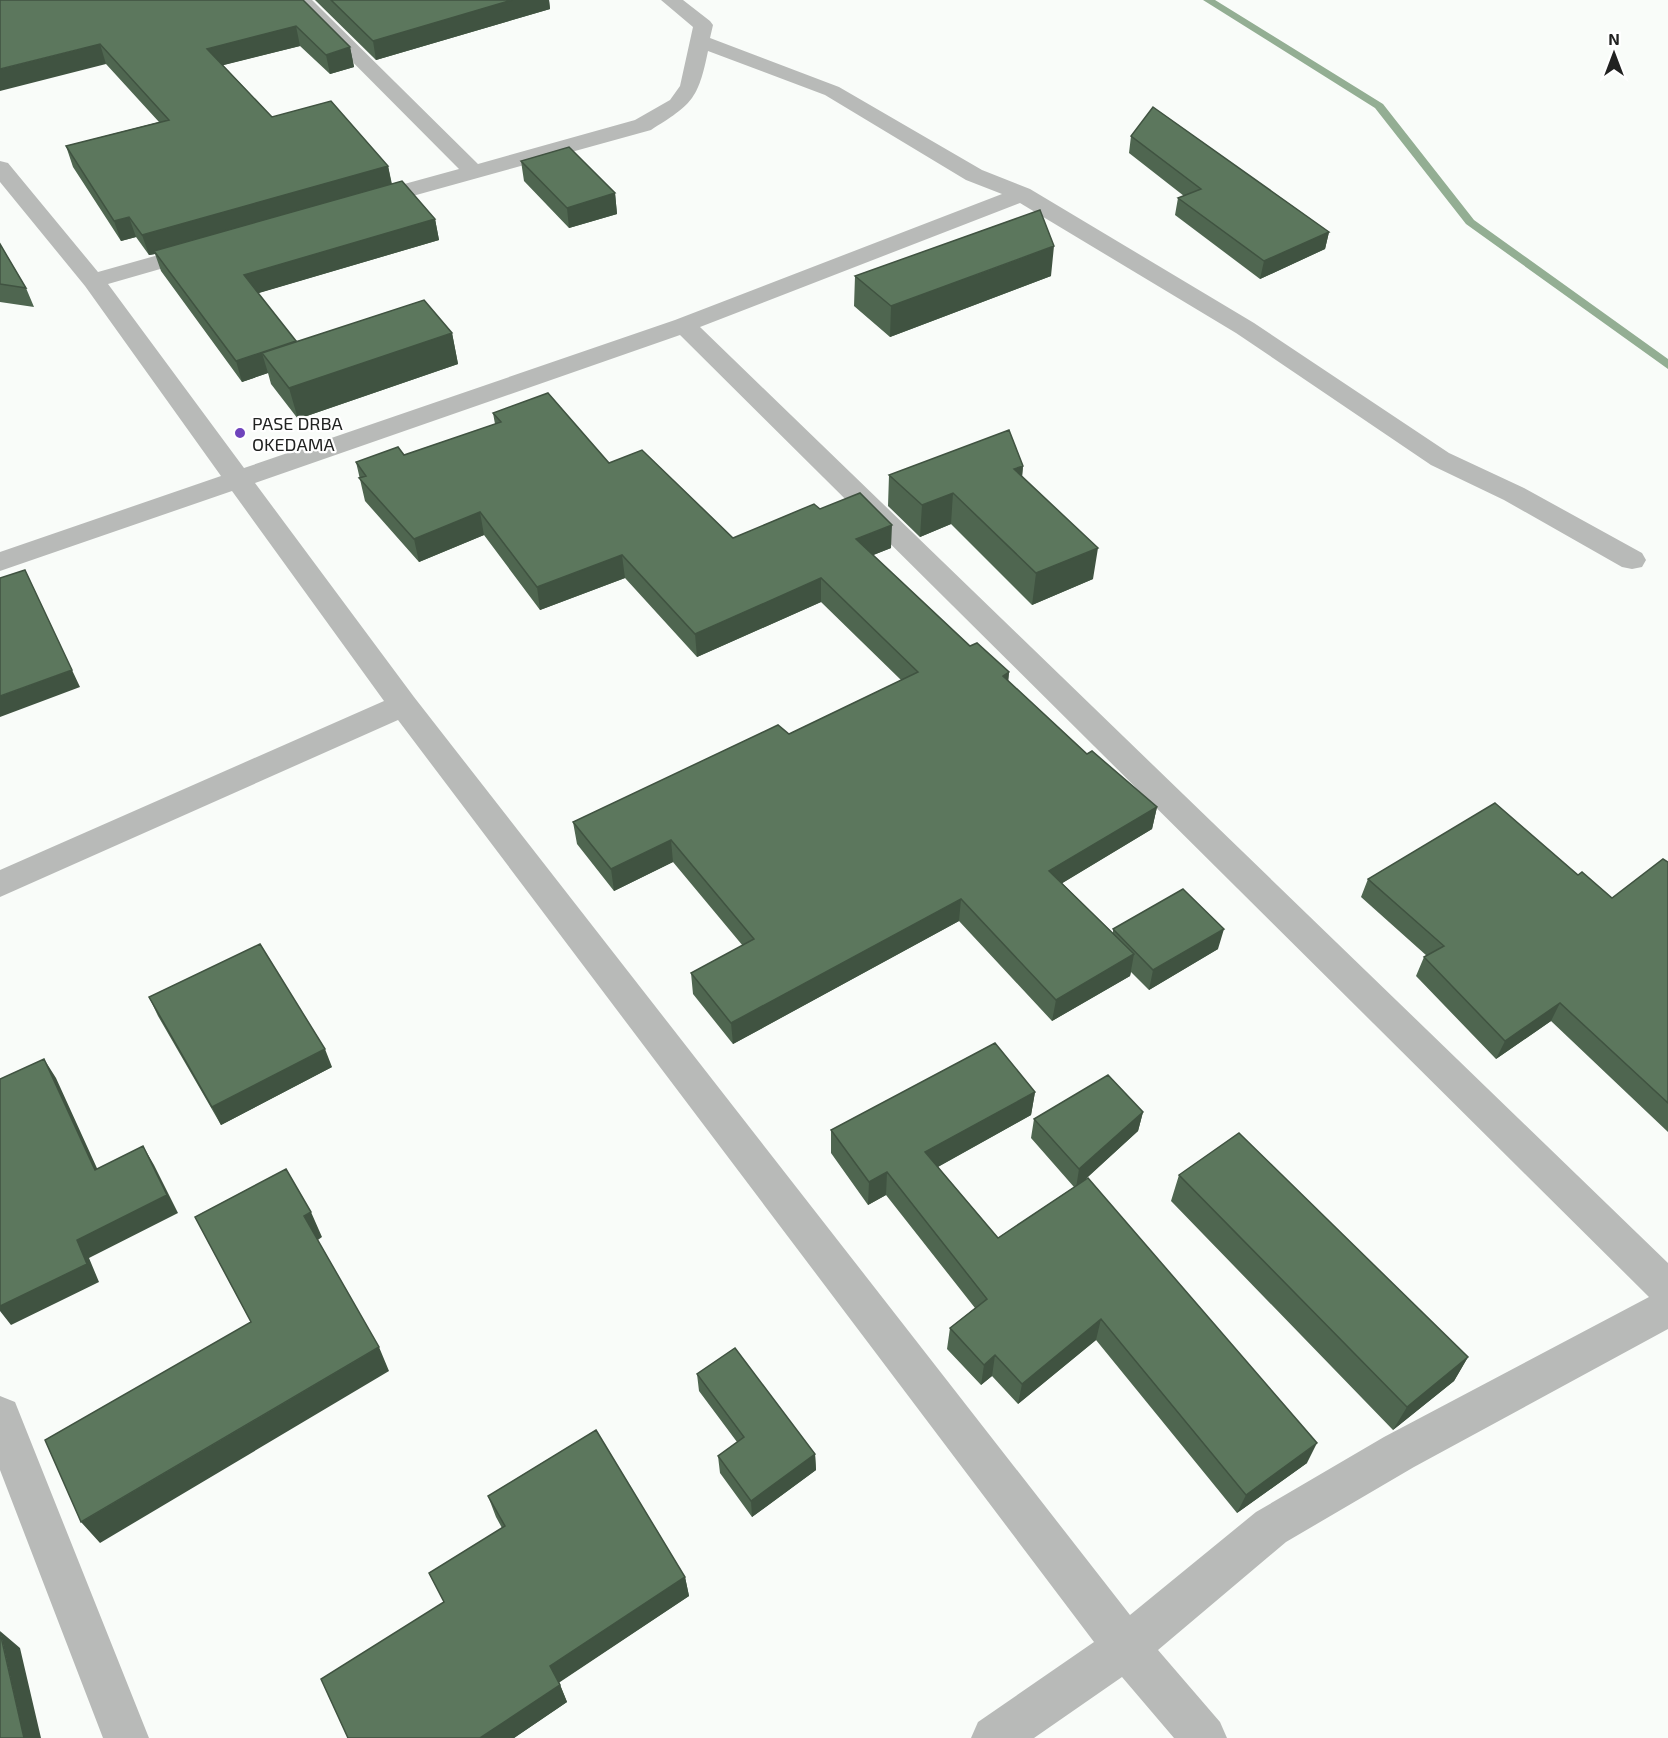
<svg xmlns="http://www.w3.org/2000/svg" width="1668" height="1738" font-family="'Exo 2',sans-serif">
<rect width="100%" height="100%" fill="#f9fcf9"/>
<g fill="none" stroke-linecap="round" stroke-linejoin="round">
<!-- stream -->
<path fill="#93ae93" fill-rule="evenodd" d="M1203,0h12l168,104 91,116 194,139v10l-202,-145 -91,-116z"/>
<!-- minor -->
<path fill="#b8bab8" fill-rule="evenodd" d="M291,0h21l166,164 157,-44 35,-20 10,-14 13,-59 -32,-27h22l27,21 3,4 -3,13 129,49 143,83 48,19 224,134 195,130 75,35 118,65 4,7 -4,7 -10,2 -10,-2 -118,-67 -73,-35 -195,-132 -216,-130 -320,124 968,936v66l-254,138 -128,75 -128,108 62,72 7,16h-53l-52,-61 -88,61h-63l7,-16 116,-80 -696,-922 -398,177v-27l384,-169 -152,-210 -232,80v-19l221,-76 -136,-190 -85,-104v-21l8,2 90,109 103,-29 8,2 4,5 -4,5 -101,29 136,184 431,-148 327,-126 -36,-14 -141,-85 -117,-44c-10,49 -16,53 -57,79l-278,77h-16l-3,-5 3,-5 102,-28zM680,335l969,962 -265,140 -128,75 -126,103 -716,-918 -159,-214z
M0,1396l15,6 134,336h-46l-103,-268z"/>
</g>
<!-- wall -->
<path fill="#4f6650" d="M0,0h303l47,47 4,20 -24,7 -30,-28 -77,19 49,52 116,49 4,18 43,35 4,21 -181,53 38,48 156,-8 6,31 -160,55 -27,-35 -3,-11 -26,9 -81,-111 -6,-17 -6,1 -13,-18 -15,4 -48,-74 -7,-21 93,-24 -53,-58z
M315,0h234l1,9 -174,51z
M1131,136l198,96 -4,17 -65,30 -85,-64 3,-17 6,-2 -55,-43z
M521,161l94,32 2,21 -48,14 -45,-47z
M0,244l26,44 8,19 -34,-5z
M855,276h196l-161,61 -36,-31z
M493,413l116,50 124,75 87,-29 71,39 -18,7 97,91 39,26 -1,9 79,73 70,53 -5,22 -90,54 51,50v-4l105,20 -69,41 -18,-18 -1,4 -78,45 -93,-100 -226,123 -40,-50 -2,-21 52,-27 -70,-84 -59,29 -37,-47 -4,-22 216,-88 112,-54 -80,-78 -124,55 -72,-79 -85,32 -56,-75 -65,27 -54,-61 -9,-39 48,-7 91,-31z
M1023,466l-1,11 71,102 -61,26 -81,-81 -31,13 -32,-31 1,-31z
M1668,862v270l-117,-111 -55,38 -80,-83 8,-19 3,-1 -66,-59 7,-18 210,-4 34,23z
M149,997l183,70 -111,58 -63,-109z
M1035,1092l-4,23 -93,52 60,71 76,-51 -43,-49 3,-19 109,-7 -5,19 -54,49 223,283 -70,50 -141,-173 -78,64 -26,-28 -11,9 -34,-36 3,-21 25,-20 -89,-113 -18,10 -37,-52v-23z
M1179,1175l289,182 -14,24 -61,49 -222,-229z
M697,1374l118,80 1,16 -64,47 -32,-44 -2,-17 19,-14 -38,-51z
M488,1496l197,81 4,19 -130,86 8,20 -53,36h-166l96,-136 58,-74 -6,-11z"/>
<!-- shaded-wall -->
<path fill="#405341" d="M512,0h37l1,9 -174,51 -3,-19z
M296,26l4,20 -88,22 -5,-19z
M100,44l6,20 -106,27v-22z
M350,47l4,20 -24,7 -4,-19z
M388,166l4,21 -238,64 1,3 -6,1 -7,-20z
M615,193l2,21 -48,14 -2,-20z
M129,217l7,20 -15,4 -7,-20z
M435,219l4,21 -190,56 -5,-21z
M1329,232l-4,17 -65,30 4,-18z
M1054,246l-3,30 -161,61 1,-31z
M452,333l6,31 -160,55 -9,-31z
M296,341l-34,12 6,20 -26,9 -6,-21z
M1023,466l-3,31 -6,-28z
M953,493l-2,31 -31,13 2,-32z
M480,512l4,23 -65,27 -5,-23z
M892,525l-1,23 -35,14v-23z
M1098,548l-5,31 -61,26 4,-32z
M622,555l3,23 -85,32 -3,-23z
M821,578v24l-124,55 -2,-23z
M72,670l8,17 -80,30v-21z
M1009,672l-2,23 -4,-19z
M1157,807l-5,22 -106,64 3,-22z
M671,840l2,22 -59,29 -3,-22z
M961,899l-2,22 -226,123 -2,-21z
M1224,929l-6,20 -69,41 4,-20z
M1134,954l-4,22 -78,45 4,-21z
M1560,1003l-9,18 -55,38 9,-18z
M325,1049l7,18 -111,58 -9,-18z
M44,1059l12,19 50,110 -11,-18z
M1035,1092l-4,23 -108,60 2,-23z
M1143,1112l-5,19 -62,57 3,-19z
M143,1146l11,19 24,48 -89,45 10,24 -88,43 -11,-14v-5l77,-66z
M887,1172l-1,23 -18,10 1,-23z
M311,1212l11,25 -7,5 -11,-26z
M1101,1319l-5,21 -78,64 4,-20z
M379,1347l10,24 -289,172 -19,-21z
M995,1355l-3,21 -11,9 3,-20z
M1468,1357l-14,24 -61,49 14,-23z
M1317,1443l-10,20 -70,50 9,-18z
M815,1454l1,16 -64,47 -1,-16z
M685,1577l4,19 -132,88 -7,-18z
M0,1631l20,17 21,90h-17z
M560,1685l7,17 -53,36h-34z"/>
<!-- building -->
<path fill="#5c775d" stroke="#405341" stroke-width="1.5" d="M0,0h303l47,47 -24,8 -30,-29 -89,23 65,68 59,-16 57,65 -246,69 -13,-18 -15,4 -48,-75 103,-26 -69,-76 -100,25z
M331,0h181l-139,41z
M1153,107l176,125 -65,29 -86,-63 23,-9 -70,-53z
M569,147l46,46 -48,15 -46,-47z
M402,181l33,38 -191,56 52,66 -60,20 -82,-110z
M1040,210l14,36 -163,60 -36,-30z
M0,244l26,44 -26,-4z
M424,300l28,33 -163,55 -27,-35z
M548,393l61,70 33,-13 91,88 81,-34 6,5 40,-16 32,32 -36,14 114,107 7,-3 32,29 -6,4 84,78 5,-3 65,56 -108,64 85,83 -78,46 -95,-101 -230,124 -40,-50 63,-34 -83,-99 -60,29 -38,-47 205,-97 11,9 129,-62 -97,-94 -126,56 -73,-79 -85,32 -57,-75 -66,27 -55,-61 7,-2 -10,-14 42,-15 6,8 97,-33 -8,-9z
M1009,430l14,36 -9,3 84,79 -62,25 -83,-80 -31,12 -33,-30z
M25,570l47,100 -72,26v-118z
M1495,803l83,72 4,-3 30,26 51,-39 5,3v241l-108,-100 -55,38 -81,-84 20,-11 -76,-67z
M1183,889l41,40 -71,41 -40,-41z
M260,944l65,105 -113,58 -63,-110z
M995,1043l40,49 -110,60 73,86 90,-60 229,265 -71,52 -145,-176 -79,65 -27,-29 -11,10 -34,-37 37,-29 -100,-127 -18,10 -38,-52z
M44,1059l51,111 48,-24 24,49 -90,45 10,24 -87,42v-227z
M1108,1075l35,37 -64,57 -45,-50z
M1239,1133l229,224 -61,50 -228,-232z
M286,1169l25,43 -7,4 75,131 -298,175 -36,-82 206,-118 -56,-105z
M735,1348l80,106 -64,47 -33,-45 26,-19 -47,-63z
M596,1430l89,147 -135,89 10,19 -80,53h-132l-27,-59 123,-77 -15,-29 76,-47 -17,-30z
M0,1632l24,106h-24z"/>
<!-- markers -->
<circle fill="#6f44bc" stroke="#fff" stroke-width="2" cx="240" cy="433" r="6"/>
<g text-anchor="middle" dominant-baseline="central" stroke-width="4.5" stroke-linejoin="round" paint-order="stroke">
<!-- far-poi labels -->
<g font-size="18" fill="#212221" stroke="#fff" text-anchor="start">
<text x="252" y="423">PASE DRBA<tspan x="252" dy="21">OKEDAMA</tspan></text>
</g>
</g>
<!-- north arrow -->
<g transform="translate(1614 54)" stroke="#ffffff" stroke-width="4.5" paint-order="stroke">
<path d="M0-4.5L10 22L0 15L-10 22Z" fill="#212221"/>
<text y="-9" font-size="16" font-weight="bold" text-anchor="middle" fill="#212221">N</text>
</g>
</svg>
